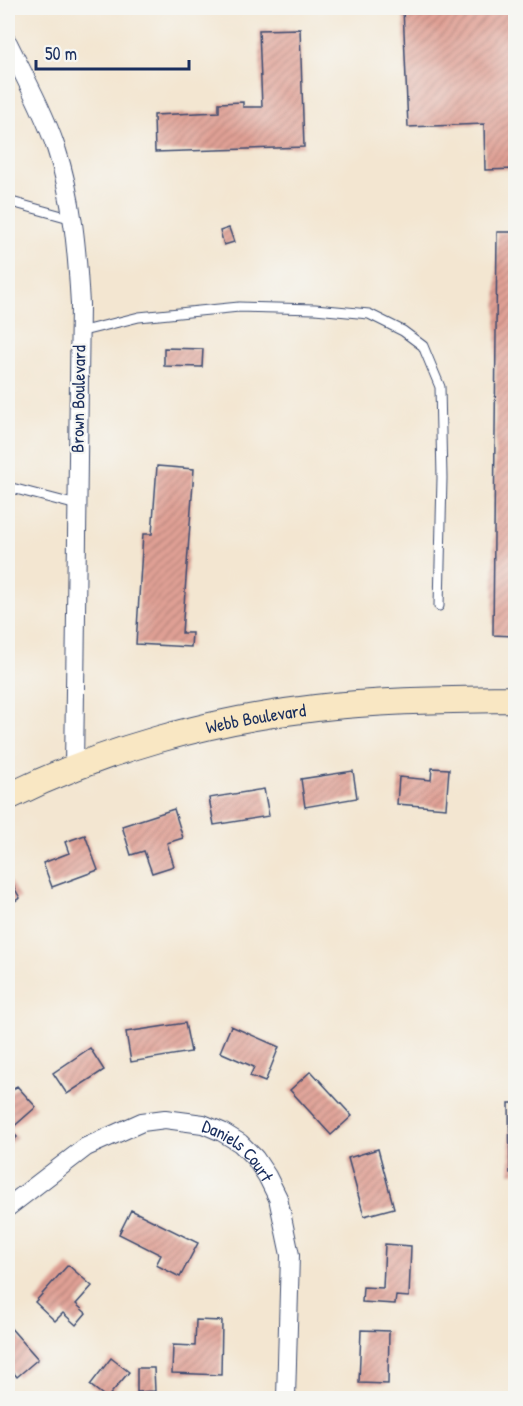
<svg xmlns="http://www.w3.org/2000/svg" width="523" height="1406" font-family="'Patrick Hand',sans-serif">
<defs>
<pattern id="building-hatch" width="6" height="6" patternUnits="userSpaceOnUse" patternTransform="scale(1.5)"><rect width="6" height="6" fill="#e0a094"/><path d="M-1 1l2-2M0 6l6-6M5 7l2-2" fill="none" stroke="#b5837c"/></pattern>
</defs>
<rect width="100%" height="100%" fill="#f6f6f2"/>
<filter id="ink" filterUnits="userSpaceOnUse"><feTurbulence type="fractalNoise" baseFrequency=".0167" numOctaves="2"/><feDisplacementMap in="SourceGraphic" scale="12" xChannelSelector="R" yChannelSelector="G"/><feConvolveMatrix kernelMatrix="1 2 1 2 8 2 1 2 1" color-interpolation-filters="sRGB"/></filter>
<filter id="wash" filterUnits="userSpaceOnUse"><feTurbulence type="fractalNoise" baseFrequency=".008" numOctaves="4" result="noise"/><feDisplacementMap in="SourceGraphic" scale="24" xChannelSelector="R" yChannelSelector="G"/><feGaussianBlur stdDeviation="1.35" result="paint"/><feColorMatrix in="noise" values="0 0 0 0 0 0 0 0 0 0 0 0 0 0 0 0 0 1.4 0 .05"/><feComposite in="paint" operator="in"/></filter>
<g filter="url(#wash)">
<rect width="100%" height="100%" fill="#f3e6d1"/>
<g id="blocks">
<!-- building -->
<path fill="url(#building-hatch)" d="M403,8h113v161l-31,1 -1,-46 -76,3z
M300,29l4,118 -149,5 -1,-37 65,-3v-9l24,-1v5h19l-3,-77z
M229,228l5,14 -10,3 -4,-14z
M497,232h19l-2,404 -21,-1z
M164,348l39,1 -1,18 -38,-1z
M157,466l37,3 -12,164h10l-1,14 -55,-3 7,-110h9z
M432,768l17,1 -3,39 -49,-4 2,-27 32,3z
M353,771l4,27 -52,9 -4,-28z
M264,789l5,27 -55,9 -5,-27z
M174,809l9,29 -16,5 7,23 -22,7 -8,-22 -13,4 -9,-29z
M85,835l13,35 -46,17 -9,-24 26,-10 -4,-11z
M8,877l12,21 -12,7z
M185,1023l6,29 -60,10 -5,-30z
M231,1026l48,21 -14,35 -15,-6 4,-9 -34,-15z
M90,1048l14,22 -37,24 -14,-21z
M311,1071l41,45 -21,19 -41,-45z
M17,1086l19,21 -26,23 7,7 -9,9v-51z
M509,1103h7v70h-6z
M378,1149l16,59 -30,8 -16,-58z
M131,1210l67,33 -18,34 -24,-12 5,-10 -42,-21z
M385,1244l26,2 -2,51 -13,-1 -1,8 -33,-2 1,-15 20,1z
M68,1265l24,21 -16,18 10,9 -10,12 -13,-12 -8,8 -20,-19z
M196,1320l26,1 -1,54 -49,-2 1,-28 22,1z
M8,1325l30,34 -21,18 -9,-11z
M361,1330l28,1 -1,53 -29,-1z
M111,1358l18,14 -22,26 -17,-13z
M137,1368h17l1,23 -18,1z"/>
</g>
</g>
<g filter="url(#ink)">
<use href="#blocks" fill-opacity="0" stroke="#3b4a6f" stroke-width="1.5"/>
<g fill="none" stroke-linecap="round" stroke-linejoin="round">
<defs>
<path id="lane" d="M8,201l65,18
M79,332l60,-15 100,-10 76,2 54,5 34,17 20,15 17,41 2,91 -3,128
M8,487l69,18"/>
<g id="street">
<path d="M8,43c17,35 36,69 48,105 17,51 21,103 24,156l-6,464"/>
<path id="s1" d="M8,1207l78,-60 56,-25 23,-3 38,5 19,8 18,11 15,15 12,18 11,22 12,57 -4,143"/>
</g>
<g id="secondary">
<path id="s2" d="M8,797c94,-47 203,-77 308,-89 66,-8 133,-8 200,-9"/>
</g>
</defs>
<!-- lane casing -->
<use href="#lane" stroke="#3b4a6f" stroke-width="11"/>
<!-- street casing -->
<use href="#street" stroke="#3b4a6f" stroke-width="20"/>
<!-- secondary casing -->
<use href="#secondary" stroke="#3b4a6f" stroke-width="28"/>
<!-- lane -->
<use href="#lane" stroke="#fff" stroke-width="9"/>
<!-- street -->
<use href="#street" stroke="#fff" stroke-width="18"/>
<!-- secondary -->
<use href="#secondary" stroke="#f9e7c3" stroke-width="26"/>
</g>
</g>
<g text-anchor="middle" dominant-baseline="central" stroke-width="4.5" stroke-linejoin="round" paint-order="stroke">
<!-- street labels -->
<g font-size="18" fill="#1b2f5e" stroke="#f6f6f2">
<text transform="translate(78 399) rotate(-89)">Brown Boulevard</text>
<text stroke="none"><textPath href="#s2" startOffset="261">Webb Boulevard</textPath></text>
<text stroke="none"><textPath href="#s1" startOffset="266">Daniels Court</textPath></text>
</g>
</g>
<!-- margin -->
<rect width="523" height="1406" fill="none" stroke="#f6f6f2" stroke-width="30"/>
<!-- scale -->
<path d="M36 60v9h153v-9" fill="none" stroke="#1b2f5e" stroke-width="3"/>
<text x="45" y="60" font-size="18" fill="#1b2f5e" stroke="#f6f6f2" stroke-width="4.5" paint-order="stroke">50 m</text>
</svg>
